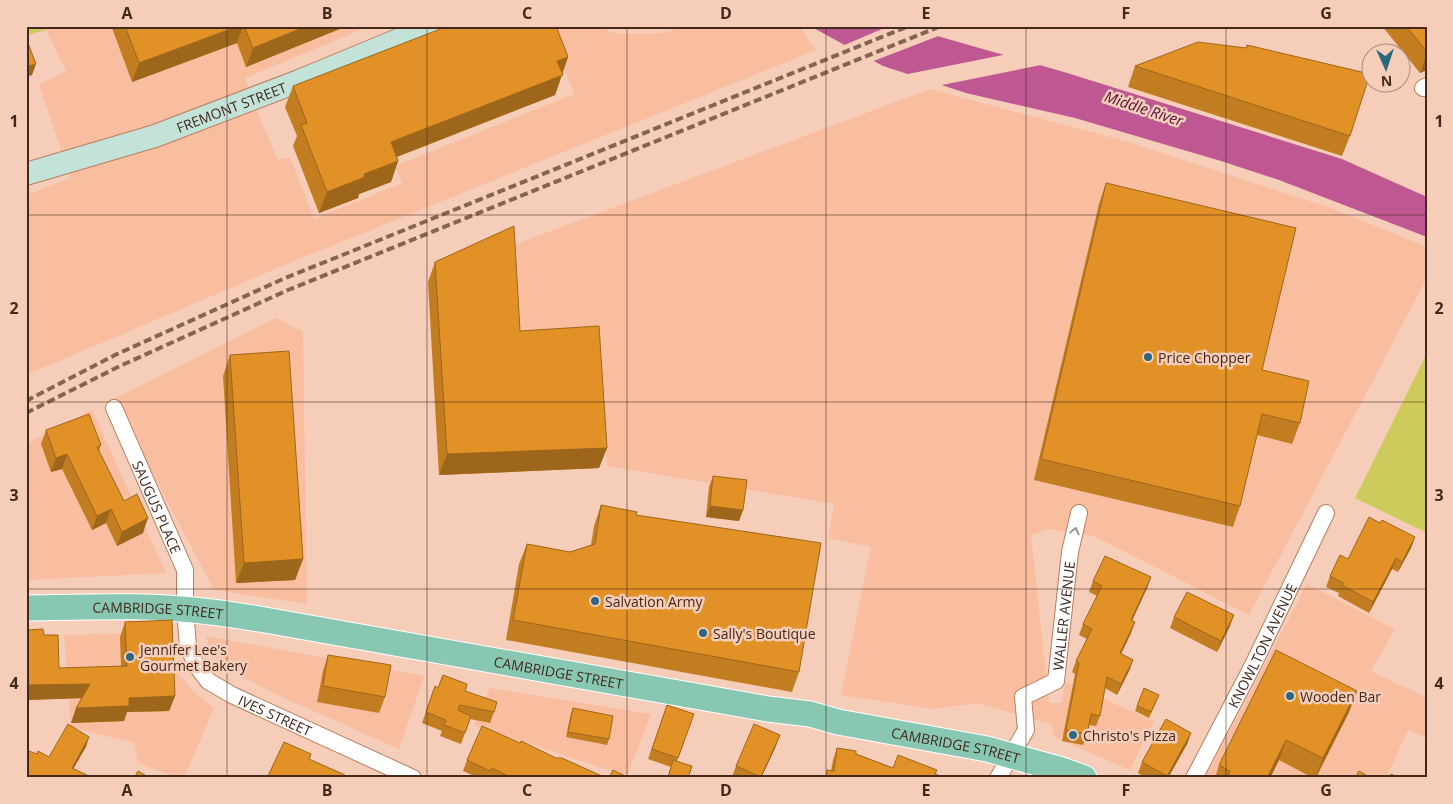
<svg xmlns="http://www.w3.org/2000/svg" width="1453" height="804" font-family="'Open Sans',sans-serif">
<rect width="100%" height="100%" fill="#f6cdb9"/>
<!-- built -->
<path fill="#f9bda0" d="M57,26h313l-125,52 14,38 19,44 12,-3 24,62 88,-36 -7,-17 179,-72 -25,-68h45l25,8 44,-1 25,-7h98l15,3 15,21 -522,211 -268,114v-180l45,-17 -32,-93 27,-14 -20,-41z
M930,89l195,52 206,67 96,39v31l-178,337 -155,-79 -46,-7 -17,6 18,168h13l3,-21 89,39 -24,49 -76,-33 -3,-13 -74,-21 -44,6 -92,-14 30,-148 -43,-9 6,-34 -227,-38 -6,-125 -80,4 -5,-101z
M276,318l27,14 4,272 -93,-14 -101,-191z
M92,410l74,163 -140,7v-136z
M1307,584l88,45 -24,42 56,27v40l-19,-8 -22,48h-181z
M169,633l7,37 16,20 22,18 -30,70h-6l-40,-15 -4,-20 -63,-16 -7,-92z
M206,636l218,40 -25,73 -126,-56 -54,-29 -10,-18z
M490,688l161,26 -24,62 -153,-50z"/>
<!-- green -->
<path fill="#cecb5d" d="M26,26h31l-31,10z
M1427,353v180l-72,-35z"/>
<!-- water -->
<path fill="#be5792" d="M810,26h92l162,46 278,87 85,38v40l-148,-57 -58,-19 -146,-43 -109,-25 -83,-27z"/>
<!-- pier -->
<path fill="#f6cdb9" d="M889,26h22l30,9 -70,27 -29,-16z
M1008,54l38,10 -109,22 -34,-11z"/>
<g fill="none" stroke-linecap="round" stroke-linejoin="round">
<defs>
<g id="street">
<path d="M1423,88l4,-2"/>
<path id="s1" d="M114,408l71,162v40l3,36 8,19 12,16 24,14 181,83"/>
<path id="s2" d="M998,778l28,-48 -3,-33 33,-16 14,-129 9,-39"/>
<path id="s3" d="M1194,778l59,-113 73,-152"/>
</g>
<g id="secondary">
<path id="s4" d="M26,174l129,-38 144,-55 133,-55"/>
</g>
<g id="primary">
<path id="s5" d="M26,608c62,-1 124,-4 185,4 18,2 36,5 54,8l503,89 42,5 28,8 149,27 75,21 22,8"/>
</g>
</defs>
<!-- street casing -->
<use href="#street" stroke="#bb7d5d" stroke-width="18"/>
<!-- secondary casing -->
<use href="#secondary" stroke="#bb7d5d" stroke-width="24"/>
<!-- primary casing -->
<use href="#primary" stroke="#fff" stroke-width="27"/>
<!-- street -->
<use href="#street" stroke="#fff" stroke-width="16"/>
<!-- secondary -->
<use href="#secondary" stroke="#c3e3d8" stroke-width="22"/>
<!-- primary -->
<use href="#primary" stroke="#88c7b2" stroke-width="25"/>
<!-- rail -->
<path stroke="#846455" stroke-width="4" stroke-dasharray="8 4" stroke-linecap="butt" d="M26,401l89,-46 168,-76 626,-253
M26,413l94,-47 168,-76 653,-264"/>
</g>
<!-- wall -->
<path fill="#c27d21" d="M113,26h234l-101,41 -9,-24 -105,39 -20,-54z
M1382,26h45v44l-7,3z
M1247,45l103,91 -8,20 -214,-69 7,-21 111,-18z
M568,57l-13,38 -158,62 1,4 -7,21 -32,12 -1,4 -39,15 -26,-67 4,-10 -12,-29 8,-21z
M1106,183l156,187 38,53 -8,21 -35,-9 -17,71 -7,21 -199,-47 65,-276z
M435,262l85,69 87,117 -8,20 -160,7 -11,-193z
M230,355l73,204 -8,21 -59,3 -13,-207z
M46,430l55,15 -2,6 25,50 19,32 -26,13 -11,-23 -14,7 -30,-61 -11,3 -10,-28z
M713,476l30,34 -4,11 -33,-4 3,-30z
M601,505l35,10 163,157 -7,20 -286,-52 13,-76 8,-20 43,8 21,-7 3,-19z
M1380,523l35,14 -4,11 -13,24 -6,-3 -23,44 -31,-17 1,-3 -13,-6 4,-11 18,-17z
M1151,577l-4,11 -15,33 -1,12 -10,21 12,6 -4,11 -12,24 -12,-7 -5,28 -4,10 -7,-1 -2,9 -4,11 -21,-4 13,-67 -3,-2 4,-11 11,-22 -8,-4 4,-11 14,-28 -8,-4 4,-11z
M1174,617l56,9 -13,26 -47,-24z
M125,622l50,74 -6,15 -42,1 -3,9 -53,2 10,-25 -55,2 18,-65 15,33 62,-2 -1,-29z
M328,655l57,42 -6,16 -62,-11 6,-31z
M435,686l3,2 27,3 29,21 -4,11 -20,-4 -9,25 -21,-8 2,-5 -20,-8z
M1157,700l-8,18 -14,-7 2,-5z
M667,705l27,9 -17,47 11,17h-21l4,-11 -23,-8z
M573,708l36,31 -2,6 -41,-8 5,-24z
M1349,712l-33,66h-3l-34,-18 -9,18h-55l4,-13z
M1191,733l-4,11 -19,34h-22l-8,-5 4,-11z
M520,743l36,15 50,20h-127l-16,-7 4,-11z
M776,746l-15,32h-27l-2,-1 4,-11z
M837,748l19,6 37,14 42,6 11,4h-121l2,-8 4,1 2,-11z"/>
<!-- shaded-wall -->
<path fill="#9e661b" d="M239,26h4l-6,17 -105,39 7,-19z
M307,26h40l-101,41 7,-19z
M1427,53v17l-7,3z
M568,57l-13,38 -172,67 8,-20 166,-81z
M36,64l-4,11 -6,2v-10z
M398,161l-7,21 -32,12 -1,4 -39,15 8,-21 37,-18z
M607,448l-8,20 -160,7 8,-21z
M67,454l-5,15 -11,3 5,-14z
M710,506l33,4 -4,11 -33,-4z
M111,509l-5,14 -14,7 5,-14z
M148,518l-5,15 -26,13 5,-14z
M1415,537l-4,11 -13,24 4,-10z
M1396,558l-4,11 -23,44 4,-11z
M303,559l-8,21 -59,3 8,-20z
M1151,577l-4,11 -20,43 4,-11z
M1234,615l-4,11 -13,26 4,-11z
M1135,622l-4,11 -15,31 4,-11z
M1133,660l-4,11 -12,24 4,-11z
M90,684l-6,14 -58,2v-15z
M1357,691l-8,21 -34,66 8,-20z
M175,696l-6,15 -42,1 -3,9 -53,2 5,-15 53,-10z
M1191,733l-4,11 -19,34h-1z
M780,735l-4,11 -15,32h-1z
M89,737l-3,10 -18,31 4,-10z
M1286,740l-7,20 -9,18h-3z"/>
<!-- building -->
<path fill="#e29126" stroke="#9e661b" d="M125,26h114l-100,37z
M244,26h63l-54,22z
M448,26h108l12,31 -11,4 6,14 -172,67 7,19 -34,13 1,3 -38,15 -26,-67 6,-2 -14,-37z
M1406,26h21v26z
M26,38l10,26 -10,3z
M1198,42l48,6 1,-3 123,29 -20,62 -215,-70z
M1106,183l190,45 -34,142 47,11 -9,42 -38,-9 -22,92 -199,-47z
M514,226l6,105 79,-5 8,122 -160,6 -12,-192z
M289,351l14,208 -59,4 -14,-208z
M89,414l12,31 -4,2 27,54 13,-7 11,24 -26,14 -11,-23 -14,7 -30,-62 -11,4 -10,-28z
M713,476l34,4 -4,30 -33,-4z
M601,505l36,7 -1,3 185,28 -22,129 -286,-52 14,-76 43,8 25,-8z
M1369,517l11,6 2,-3 33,17 -13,25 -6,-4 -23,44 -31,-17 1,-2 -13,-7 10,-21 8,4z
M1105,556l46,21 -20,43 4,2 -15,31 13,7 -12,24 -14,-7 -7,39 -9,-2 -4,20 -21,-4 13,-67 -3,-2 16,-32 -9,-5 19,-38 -9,-5z
M1187,592l47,23 -13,26 -47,-24z
M172,620l3,76 -46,2v8l-53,2 14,-24 -64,1v-55l17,-1 1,6h14l1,33 68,-2 -2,-44z
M1276,650l81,41 -34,67 -37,-18 -19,38h-40l3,-7 -11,-6z
M328,655l63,10 -6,32 -62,-11z
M443,675l24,9 -2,7 32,11 -3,10 -34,-7 -2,5 13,6 -6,17 -21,-8 2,-5 -20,-8 9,-26 3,2z
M1144,688l15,7 -8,17 -14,-6z
M667,705l27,9 -16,44 -26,-9z
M573,708l40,8 -4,23 -41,-7z
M1166,719l25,14 -24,43 -25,-14z
M68,724l21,13 -17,31 21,10h-67v-28l11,4 1,-3 11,6z
M754,724l26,11 -19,42 -25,-11z
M482,726l38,17 1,-2 35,17h6l44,20h-94l-20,-10 -2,3 -23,-11z
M284,742l27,12 -2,5 36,16 -1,3h-77z
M837,748l19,3v3l37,14 5,-13 39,15 -2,4 11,4h-120l1,-8 7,1z
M673,760l19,6 -4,12h-20z
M613,770l16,8h-20z
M138,771l12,7h-16z
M1359,771l12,7h-16z
M1391,774l8,4h-10z
M1027,775l5,3h-7z"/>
<!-- one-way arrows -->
<defs><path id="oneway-chevron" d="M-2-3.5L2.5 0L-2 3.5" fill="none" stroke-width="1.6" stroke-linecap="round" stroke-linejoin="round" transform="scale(1.25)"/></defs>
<use stroke="#a1948e" href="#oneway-chevron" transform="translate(1075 531) rotate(-77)"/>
<!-- grid -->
<path fill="none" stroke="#43291c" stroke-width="1" stroke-opacity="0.55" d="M227,26v752M427,26v752M627,26v752M826,26v752M1026,26v752M1226,26v752M26,215h1401M26,402h1401M26,589h1401"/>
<!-- markers -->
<g fill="#2c687f" stroke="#f6cdb9" stroke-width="2">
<circle cx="1148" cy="357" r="5"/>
<circle cx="595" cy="601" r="5"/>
<circle cx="703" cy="633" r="5"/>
<circle cx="130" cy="657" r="5"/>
<circle cx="1290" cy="696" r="5"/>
<circle cx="1073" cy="735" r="5"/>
</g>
<g text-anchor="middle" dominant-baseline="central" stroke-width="5" stroke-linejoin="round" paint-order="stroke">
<!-- street labels -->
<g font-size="14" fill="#43291c" stroke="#f6cdb9">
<text stroke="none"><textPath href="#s4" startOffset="216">FREMONT STREET</textPath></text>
<text stroke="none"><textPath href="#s1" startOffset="108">SAUGUS PLACE</textPath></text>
<text stroke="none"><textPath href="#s5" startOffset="132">CAMBRIDGE STREET</textPath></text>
<text stroke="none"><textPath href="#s2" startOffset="191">WALLER AVENUE</textPath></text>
<text stroke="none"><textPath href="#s3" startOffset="149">KNOWLTON AVENUE</textPath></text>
<text stroke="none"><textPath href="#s5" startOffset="538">CAMBRIDGE STREET</textPath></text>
<text stroke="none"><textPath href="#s1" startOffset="369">IVES STREET</textPath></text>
<text stroke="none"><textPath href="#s5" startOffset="942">CAMBRIDGE STREET</textPath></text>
</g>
<!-- poi labels -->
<g font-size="14" fill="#43291c" stroke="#f6cdb9" text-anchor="start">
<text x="1158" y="357">Price Chopper</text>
<text x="605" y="601">Salvation Army</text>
<text x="713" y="633">Sally's Boutique</text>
<text x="140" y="649">Jennifer Lee's<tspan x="140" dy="16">Gourmet Bakery</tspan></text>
<text x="1300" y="696">Wooden Bar</text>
<text x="1083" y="735">Christo's Pizza</text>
</g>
<!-- water labels -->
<g font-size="15" font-style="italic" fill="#521039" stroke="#f6cdb9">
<text transform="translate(1144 108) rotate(18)">Middle River</text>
</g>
</g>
<!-- border -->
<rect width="1453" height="804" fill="none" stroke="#f6cdb9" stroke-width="55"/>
<!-- north arrow -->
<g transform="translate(1386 68) rotate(177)"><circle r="24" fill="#f6cdb9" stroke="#ae8b7a"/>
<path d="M0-4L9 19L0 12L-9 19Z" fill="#2c687f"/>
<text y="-8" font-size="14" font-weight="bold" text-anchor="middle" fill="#43291c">N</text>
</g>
<rect x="28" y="28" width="1398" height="748" fill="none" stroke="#43291c" stroke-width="2"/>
<g font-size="16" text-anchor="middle" font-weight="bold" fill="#43291c">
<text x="127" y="19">A</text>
<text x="327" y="19">B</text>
<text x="527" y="19">C</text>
<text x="726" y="19">D</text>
<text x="926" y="19">E</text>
<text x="1126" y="19">F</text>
<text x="1326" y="19">G</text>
<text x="14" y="127">1</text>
<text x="1439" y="127">1</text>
<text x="14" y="314">2</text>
<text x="1439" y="314">2</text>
<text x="14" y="501">3</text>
<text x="1439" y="501">3</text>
<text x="14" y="689">4</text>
<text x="1439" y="689">4</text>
<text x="127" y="796">A</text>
<text x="327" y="796">B</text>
<text x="527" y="796">C</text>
<text x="726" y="796">D</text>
<text x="926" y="796">E</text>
<text x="1126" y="796">F</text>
<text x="1326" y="796">G</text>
</g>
</svg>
